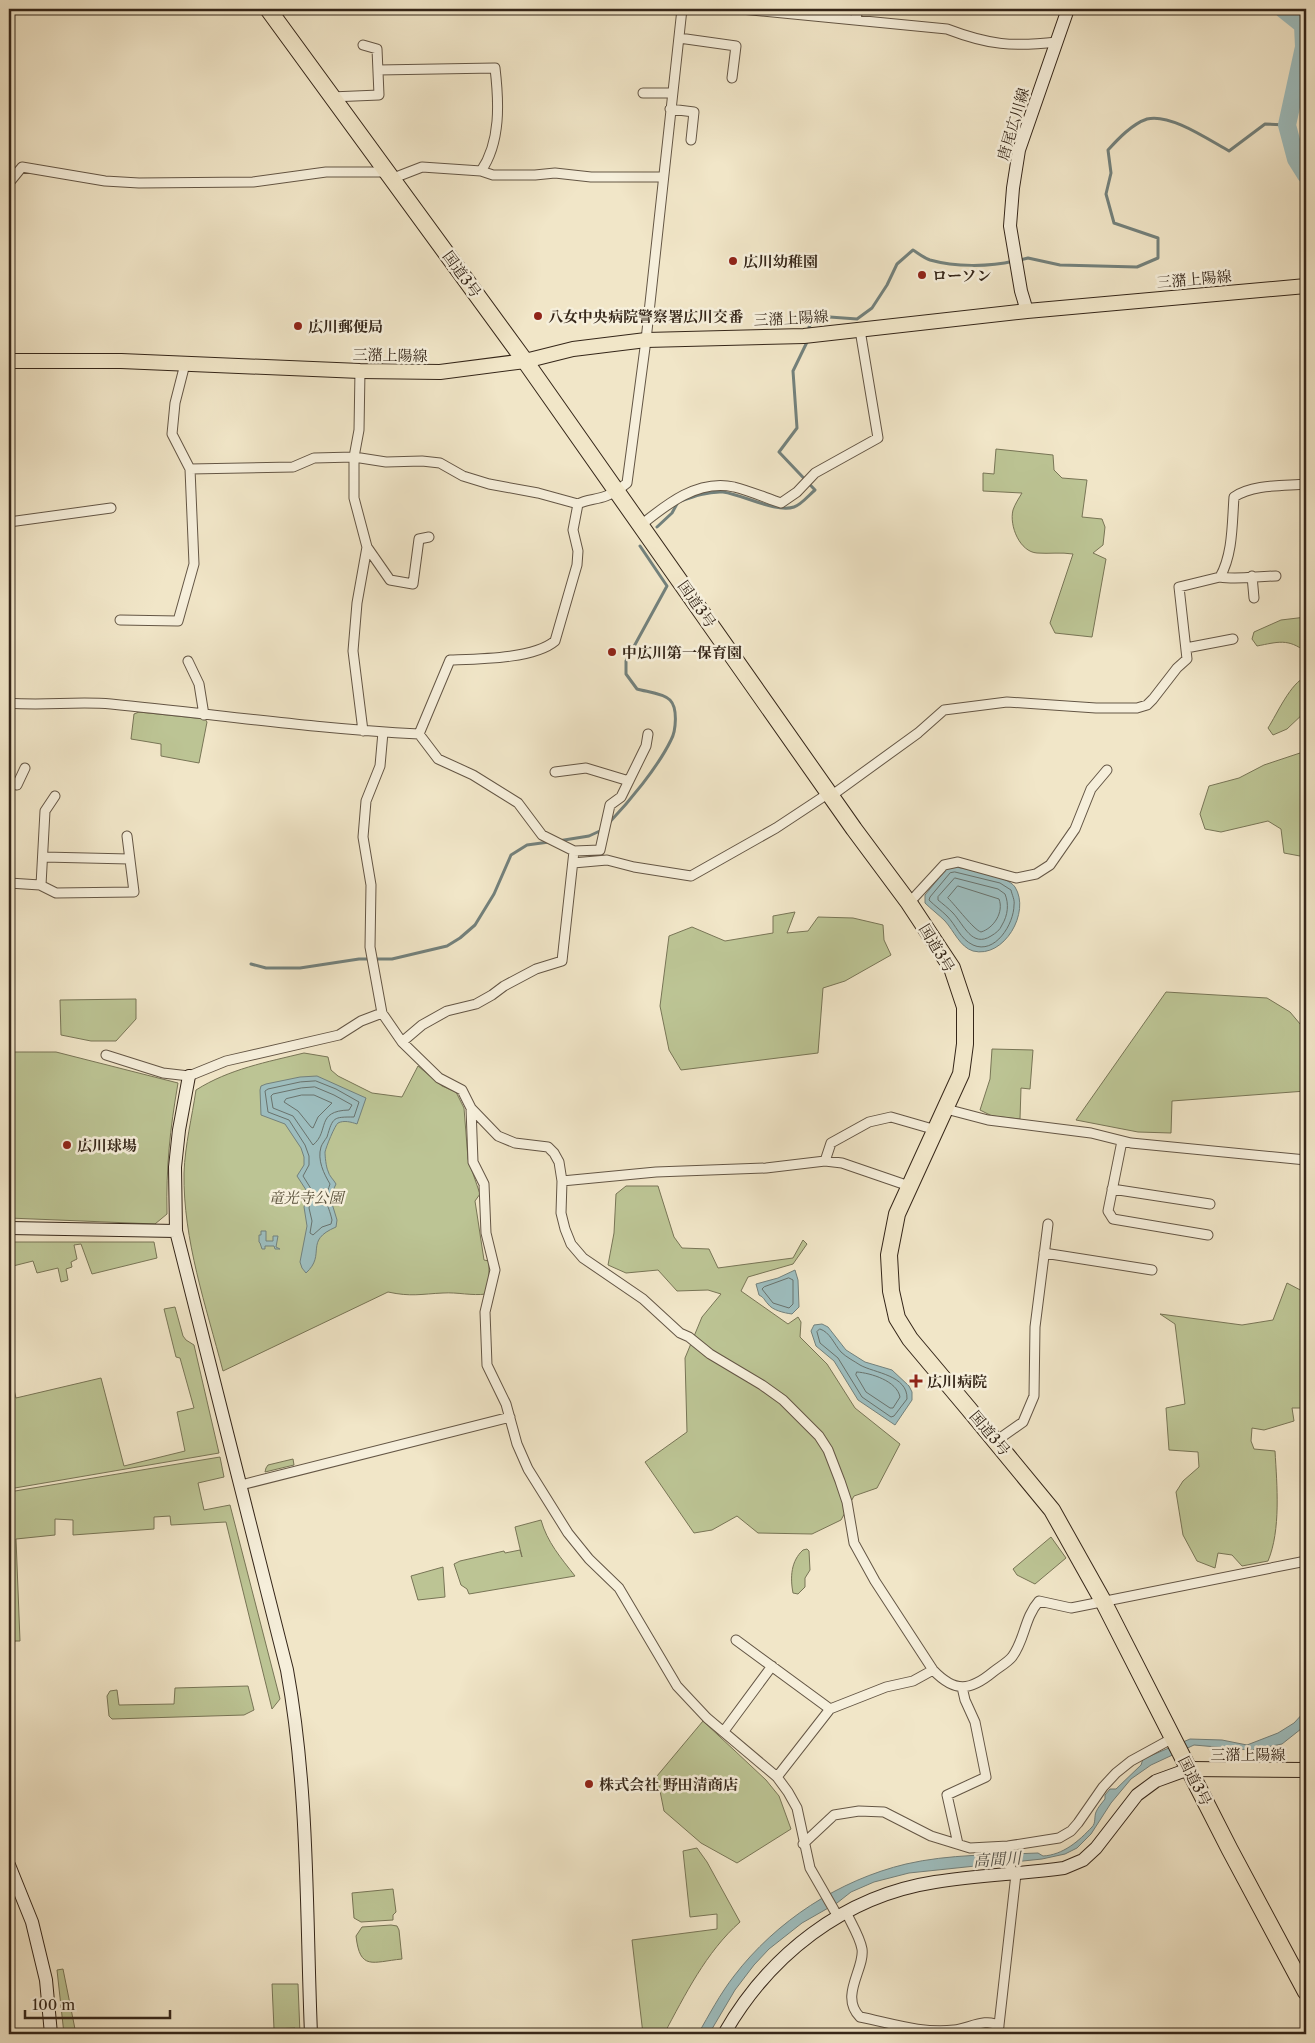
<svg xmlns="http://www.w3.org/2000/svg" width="1315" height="2043" font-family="'Libre Caslon Text','Noto Serif JP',serif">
<rect width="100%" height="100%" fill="#f1e6c8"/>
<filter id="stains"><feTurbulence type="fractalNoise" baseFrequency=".004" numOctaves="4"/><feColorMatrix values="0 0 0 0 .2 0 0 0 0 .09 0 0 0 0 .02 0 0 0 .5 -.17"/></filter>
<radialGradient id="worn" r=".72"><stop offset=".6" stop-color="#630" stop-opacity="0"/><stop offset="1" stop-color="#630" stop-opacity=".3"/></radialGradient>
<!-- green -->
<path fill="#bcc494" stroke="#787556" d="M996,449l57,6 1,15 8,8 25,2 -5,37 20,2 3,8 -2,18 -10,8 13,6 -14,78 -37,-4 -5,-10 23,-69c-12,-2 -24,0 -36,-1 -17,-1 -28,-27 -24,-43 2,-6 6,-12 9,-17l-39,-2v-18l11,1z
M1306,617v35c-18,-14 -28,-10 -49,-6l-5,-7 2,-7 27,-12z
M1306,677v34l-19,18 -14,6 -5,-7c9,-14 23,-46 38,-51z
M139,712l66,7 2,3 -8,41 -38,-7v-12l-30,-5 3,-25z
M1306,751v103l-6,2 -16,-3 -3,-24 -13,-8 -47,11 -16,-3 -5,-15 9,-28 30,-8 25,-13z
M795,912l-8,21 21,-2 10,-14 35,1 30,7 1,15 7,15 -46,26 -22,7 -5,65 -137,17 -12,-20 -9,-44 9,-70 23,-9 33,14 48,-8v-17z
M1166,992l101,6 23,14 16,19v60l-134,10 -1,32 -33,-1 -62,-12z
M136,999v20l-20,22h-25l-30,-6 -1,-35z
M992,1049l41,1 -3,39 -9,-1 -1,31 -28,-3 -12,-6 10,-31z
M9,1052h47l122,31c-8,46 -12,84 -11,131l-12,10 -146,-6z
M304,1053l24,4 3,13 7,6 34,17 30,4 16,-31 24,20 14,6 8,16 4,51 12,35 -5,7 9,59 5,1v21l-3,12c-14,2 -29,-2 -43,-1 -22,1 -32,4 -55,-1l-165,79c-17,-65 -40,-131 -39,-198 1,-28 8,-56 12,-83 33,-21 71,-28 108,-37z
M626,1186h32l16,51 8,11 27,1 9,19 75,-10 10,-18 4,4 -14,20 -45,13 -7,14 47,33 10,-7 3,5 -1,15 27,27 28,44 45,36 -23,44 -23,8 -13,24 -29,14 -54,-1 -21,-17 -25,14 -18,3 -49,-71 42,-30 -2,-74 17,-41 19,-23 -13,-4 -31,1 -19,-21 -32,3 -18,-8 6,-32 2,-39z
M9,1242h145l3,16 -65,16 -11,-30 -7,1 3,14 -6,3 1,5 -6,2 2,11 -7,2 -3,-14 -21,5 -4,-12 -24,6z
M1287,1283l19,10v115h-14l2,13 -30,9 -12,-2 -1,13 3,8 21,2c2,34 6,79 -7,110l-26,5 -10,-11 -14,-2 -3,15 -18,-7 -14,-26 -7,-43 7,-11 16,-14 -1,-15 -29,-2 -3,-42 19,-4 -10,-80 -15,-10 82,11 31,-5z
M175,1307l8,29 3,4 8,5 25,108 -210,36v-115h1l6,24 85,-20 23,88 61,-15 -8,-39 17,-4 -14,-50 -4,-1 -12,-48z
M220,1457l4,20 -26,6 6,27 26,-5 50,194 -8,10 -46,-187 -55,3 -1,-9 -16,1v12l-81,6v-15l-18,-1v16l-39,4 4,102h-5l-6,13v-162z
M293,1459l1,6 -29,7 1,-4 2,-3z
M541,1520c6,22 20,38 34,56l-106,18 -2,-5 -6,-4 -7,-21 6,-3 44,-10 1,2 15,-3 2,7 -7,-30z
M1051,1537l15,21 -31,26 -18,-9 -4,-6z
M807,1549l2,2 1,19 -5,8v9l-7,7 -5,-1c-3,-16 -2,-32 10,-43z
M443,1567l2,30 -27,3 -7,-24z
M248,1686l6,24 -10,5 -132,4 -3,-3 -2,-20 3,-5 7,-1 2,15 55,-1 1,-16z
M703,1721l63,59 13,16 12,33 -54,34 -36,-20 -37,-32 -7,-35z
M697,1848l10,14 33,60c-34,30 -55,73 -76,112h-21l-11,-94 85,-11v-15l-27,3 -7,-66z
M393,1889l3,23 -3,3v5l-32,2 -7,-4 -2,-25z
M391,1925l6,1 2,4 3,29c-30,3 -42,12 -46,-23l6,-9z
M63,1969l13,65h-12l-7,-64z
M272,1984h26l2,50h-4l-1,-6 -21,1z"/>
<!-- water -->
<path fill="#9dbdbe" stroke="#73817c" d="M955,867c13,2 53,9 60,20 16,25 -11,72 -42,64 -13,-4 -19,-20 -28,-30 -6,-6 -14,-12 -20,-18v-8l22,-27z
M317,1076l49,22 -9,26c-6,-2 -13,-4 -19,-1 -3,2 -12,24 -13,29 0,4 1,15 3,19 1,5 6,9 8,13l-6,13 7,23 -1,7c-33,14 -9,27 -30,46l-4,-5 -2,-6 7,-36 -3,-19 4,-14 -11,-17 7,-11v-8l-3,-9 -16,-24 -24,-9 -1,-25 1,-4 5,-2 34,-7z
M261,1231h5v10h7v-5h5l-2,11 4,2h-5l-1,-3h-9v3h-3l-2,-6 -1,-1v-7h2z
M795,1270l3,10 1,27 -7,7c-8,-1 -20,-4 -24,-10 -4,-4 -4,-7 -9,-9l-3,-11 22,-6z
M822,1324l6,3 18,23 19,12 27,8 17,16 3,6v8l-17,25 -37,-25 -24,-39 -18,-15 -5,-15 3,-6z
M1306,1710v15l-24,19 -31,6 -57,-5 -43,20 -20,14 -20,24 -20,31 -14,14 -12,6 -23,5 -133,14 -35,9 -23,10 -14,11 -35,20 -33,26 -15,16 -19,25 -26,44h-11c11,-19 22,-40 36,-58 42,-55 105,-96 172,-112 43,-10 89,-9 132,-11l5,3c20,-1 36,-15 49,-29 4,-4 2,-10 4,-15 2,-5 6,-9 9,-13v-4l5,-6h6l25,-24 2,-6 47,-20 32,1 25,5 31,-12 16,-10z"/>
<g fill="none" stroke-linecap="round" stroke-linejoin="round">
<!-- shore -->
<path stroke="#69726c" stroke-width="1" d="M955,872l45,11 11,7c1,5 4,10 3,15 0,19 -19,50 -41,40 -13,-6 -17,-20 -26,-29 -6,-6 -12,-10 -18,-16l1,-3 20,-24z
M955,878l43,11 7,5c4,10 3,21 -3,31 -2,5 -6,8 -11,11 -19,12 -27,-11 -38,-23 -5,-5 -10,-9 -15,-13v-3z
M958,886l41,13c5,13 -5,29 -18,33 -7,-2 -25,-26 -33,-34z
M316,1081l20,8 23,13 -5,15c-21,0 -21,0 -27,20 -2,3 -5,7 -6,10 -4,13 3,27 9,37 -7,20 -2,18 2,36l-1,4 -9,3 -9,8 -3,-2 2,-12 -3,-13 4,-16 -10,-16 6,-11v-9l-4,-11 -16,-25 -21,-8 -3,-21 3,-2 32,-7z
M315,1087l19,8 18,10 -3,5c-34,1 -19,21 -36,35l-20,-29 -20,-8 -2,-12 2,-2 28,-6z
M302,1095h12l18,8 -14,14 -5,11 -2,-1 -13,-16 -14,-9 2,-3z
M789,1278l4,2v24l-4,4 -16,-5 -11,-14 2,-2z
M820,1329c10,3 14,15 21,23 5,5 13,9 19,13 14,8 48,10 47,34l-13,17 -3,1 -29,-20 -24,-39 -18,-15 -3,-11z
M857,1372c14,1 40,9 43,25l-7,11h-3l-24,-16 -10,-17z"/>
<!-- stream -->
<path stroke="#73817c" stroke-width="3" d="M1020,260l8,-2 32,7 77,2 21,-9v-20l-44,-15 -8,-29 5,-21 -3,-23c10,-11 24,-26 39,-31 23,-6 62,21 82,32l36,-27 22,1
M809,332v-5l7,-11 41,3 15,-11 15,-23 10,-21 16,-14c5,3 11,8 17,10 25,7 59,7 84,1
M657,527l15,-14 6,-11c14,-5 30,-11 45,-10 21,3 53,21 71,15 7,-2 15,-12 21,-17l-36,-38 18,-24 -4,-57 15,-31
M608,824c21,-22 50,-57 63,-84 5,-9 7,-32 -1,-40 -7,-7 -23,-8 -33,-11l-11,-15v-13l41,-75 -27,-40
M558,841l31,-5 13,-6
M251,964l15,4h34l59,-9h33l55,-13 13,-8 15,-13 19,-31 17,-39 16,-10 22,-3"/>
<!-- river -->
<path stroke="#9dbdbe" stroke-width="18" d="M1283,9l20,16 1,22 -17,78 9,34 10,16"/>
<defs>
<path id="street" d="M741,9l206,20c42,16 65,18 110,13
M856,19l2,-10
M679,38l57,8 -4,32
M378,70l117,-2c4,34 6,74 -14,103
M643,93h29
M331,97l48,-2 -2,-46 -14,-4
M670,109l24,3 -3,28
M391,179l31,-12 59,4 12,4h42l20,-2 36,4h72
M9,183l13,-16 83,14 34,2 114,-1 73,-10h60
M360,371l-1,59 -5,27v41l13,49 -10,56 -4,48 10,80
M190,469l103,-2 21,-9 40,-1 32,5 36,-1 18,2 23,13 26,8 49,9 40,11
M9,522l102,-14
M641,525c26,-21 57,-46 93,-38 16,4 32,11 47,16l16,-11 18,-19 63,-35 -18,-108
M367,547l23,33 23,4 6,-45 10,-2
M1252,576l2,22
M1220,577c18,3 37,-1 56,-1
M120,620l58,1 16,-57 -4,-95 -18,-35 3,-31 10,-39
M1186,648l47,-9
M188,661l11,23 5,31
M9,703c34,3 68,-2 102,1 103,10 205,25 308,30l19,25 35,16 45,28 24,32 32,16 26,-1 10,-45 11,-8 25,-51 2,-12
M383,732l-3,34 -14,35 -3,36 8,48 -1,62 12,66 20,29 37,36 23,12 9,18 27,28 17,7 33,4 6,6 5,9 3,19 -1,32 4,16 6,15 12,14 60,41 37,34 9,4 21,17 52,31 21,15 36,36 9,14 12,31 7,21 7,41 21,38 58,89c22,23 37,21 60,2 6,-5 14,-9 19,-15 13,-17 12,-39 27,-56l32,7 235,-47
M419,734l31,-74c27,-1 84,-1 105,-19l22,-76 1,-14 -5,-21 5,-26c9,-5 18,-4 28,-8 8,-3 15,-8 21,-13l19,-143 36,-331
M555,772l31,-4 43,13
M9,782l8,3 8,-17
M831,796l87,-63 26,-23 63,-8 89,6h41l10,-3 6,-6 24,-31 10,-9 -8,-72 41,-10c13,-23 12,-53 14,-80 19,-13 50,-11 72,-13
M44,857l85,2
M573,863l34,-3 27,7 57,9 85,-48 53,-35
M9,883l31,2 16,8 78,-1 -7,-56
M41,885l4,-74 10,-15
M909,903l35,-38 14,-3 58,16 20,-4 14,-9 25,-36 16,-40 16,-19
M402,1042l20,-17 25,-14 29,-7 16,-9 12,-9 32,-17 26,-8 12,-110
M106,1055l57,18 26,3 37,-15 113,-26 22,-14 21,-8
M471,1108l2,54 11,22 2,49 9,37 -10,42 2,53 19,39 11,40 11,25 40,64 21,26 30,29 58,98 30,32 70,59 11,15 9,16 13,60 27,47
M946,1109l42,11 103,13 40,10 175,17
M1122,1141l-14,70 5,8 95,16
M825,1161l6,-18 38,-21 22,-5 45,13
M562,1181l94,-9 110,-4 59,-7 17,2 67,23
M1112,1189l98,15
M1044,1253l108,17
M996,1441l27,-19 11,-26 1,-69 13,-103
M241,1485l269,-68
M736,1640l94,69
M724,1731l48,-65
M777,1777l53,-68 56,-22 27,-6 20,-11
M803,1844l31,-29 25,-4 25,1 47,24 39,12 38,-2 51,-8 12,-7 7,-8 25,-36 13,-14 15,-12 42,-23
M958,1844l-11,-49 39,-18 -11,-55 -10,-22 -3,-13
M1008,1846l4,29
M846,1912c5,11 14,25 16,37 3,20 -23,47 -2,68 30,6 63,17 94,13 14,-1 32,-13 45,-4
M998,2034l18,-160"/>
<path id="secondary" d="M1027,311l-6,-20 -11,-65 3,-38 6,-38 49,-141
M189,1076l-10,54 -4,37 1,64 111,439c22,120 19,243 24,364
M9,1228l167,3
M9,1865l23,57 14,58 5,54
M724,2034c45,-79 120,-138 211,-152 43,-7 86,-8 129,-14l19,-8 13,-12 41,-53 19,-14 33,-12"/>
<path id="primary" d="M9,361h112l239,10 80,1 85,-11 48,-12 73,-9 158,-4 223,-25 279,-25
M1189,1769l117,1"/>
<path id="highway" d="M268,9l257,352 329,468 55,74 43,65 13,39v37l-4,30 -64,140 -8,41 2,36 6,27 13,21 58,69 84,102 51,91 127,249 76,142"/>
</defs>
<!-- street casing -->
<use href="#street" stroke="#645645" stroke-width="11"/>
<!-- secondary casing -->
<use href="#secondary" stroke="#352619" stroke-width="14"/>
<!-- primary casing -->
<use href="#primary" stroke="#352619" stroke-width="16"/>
<!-- highway casing -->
<use href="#highway" stroke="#352619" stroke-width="18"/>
<!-- street -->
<use href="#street" stroke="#f6efdb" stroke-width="9"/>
<!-- secondary -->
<use href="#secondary" stroke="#f6efdb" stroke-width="12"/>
<!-- primary -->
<use href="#primary" stroke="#f1e6c8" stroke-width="14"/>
<!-- highway -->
<use href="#highway" stroke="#f1e6c8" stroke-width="16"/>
</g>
<!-- markers -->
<g fill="#8f2418" stroke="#f6efdb" stroke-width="2">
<circle cx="733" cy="261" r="5"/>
<circle cx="922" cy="275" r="5"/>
<circle cx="538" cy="316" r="5"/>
<circle cx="298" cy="326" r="5"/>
<circle cx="612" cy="652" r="5"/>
<circle cx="67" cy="1145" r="5"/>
<path d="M913.5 1373.5h5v5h5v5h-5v5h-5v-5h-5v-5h5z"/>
<circle cx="589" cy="1784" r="5"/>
</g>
<g text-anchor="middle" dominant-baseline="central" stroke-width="5" stroke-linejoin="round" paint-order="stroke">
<!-- street labels -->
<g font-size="15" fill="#352619" stroke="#f6efdb">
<text transform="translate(1013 124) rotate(-73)">唐尾広川線</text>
<text transform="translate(462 274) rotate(54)">国道3号</text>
<text transform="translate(1194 279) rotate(-5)">三潴上陽線</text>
<text transform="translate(791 318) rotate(-3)">三潴上陽線</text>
<text transform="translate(390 355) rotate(1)">三潴上陽線</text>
<text transform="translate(697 604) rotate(55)">国道3号</text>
<text transform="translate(937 948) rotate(59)">国道3号</text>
<text transform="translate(990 1433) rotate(50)">国道3号</text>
<text x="1248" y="1754">三潴上陽線</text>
<text transform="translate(1195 1781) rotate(63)">国道3号</text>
</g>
<!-- poi labels -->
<g font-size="15" font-weight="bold" fill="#352619" stroke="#f6efdb" text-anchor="start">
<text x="743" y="261">広川幼稚園</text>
<text x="932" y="275">ローソン</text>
<text x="548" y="316">八女中央病院警察署広川交番</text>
<text x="308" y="326">広川郵便局</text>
<text x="622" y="652">中広川第一保育園</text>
<text x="77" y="1145">広川球場</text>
<text x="927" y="1381">広川病院</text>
<text x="599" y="1784">株式会社 野田清商店</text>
</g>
<!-- park labels -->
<g font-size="15" font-style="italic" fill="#574e38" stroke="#f6efdb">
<text x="306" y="1197">竜光寺公園</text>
</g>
<!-- water labels -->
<g font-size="16" font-style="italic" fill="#54534b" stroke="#f6efdb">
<text transform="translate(997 1859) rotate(-4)">高間川</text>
</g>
</g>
<!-- margin -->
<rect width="1315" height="2043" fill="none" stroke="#f1e6c8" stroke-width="30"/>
<rect x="10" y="10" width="1295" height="2023" fill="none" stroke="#352619" stroke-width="2.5"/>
<rect x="15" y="15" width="1285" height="2013" fill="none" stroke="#352619"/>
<!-- scale -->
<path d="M25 2010v8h145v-8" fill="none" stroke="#352619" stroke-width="2.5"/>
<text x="32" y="2010" font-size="15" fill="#352619" stroke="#f6efdb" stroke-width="4" paint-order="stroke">100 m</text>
<rect width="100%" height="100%" filter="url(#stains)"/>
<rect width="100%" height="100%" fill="url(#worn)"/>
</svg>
